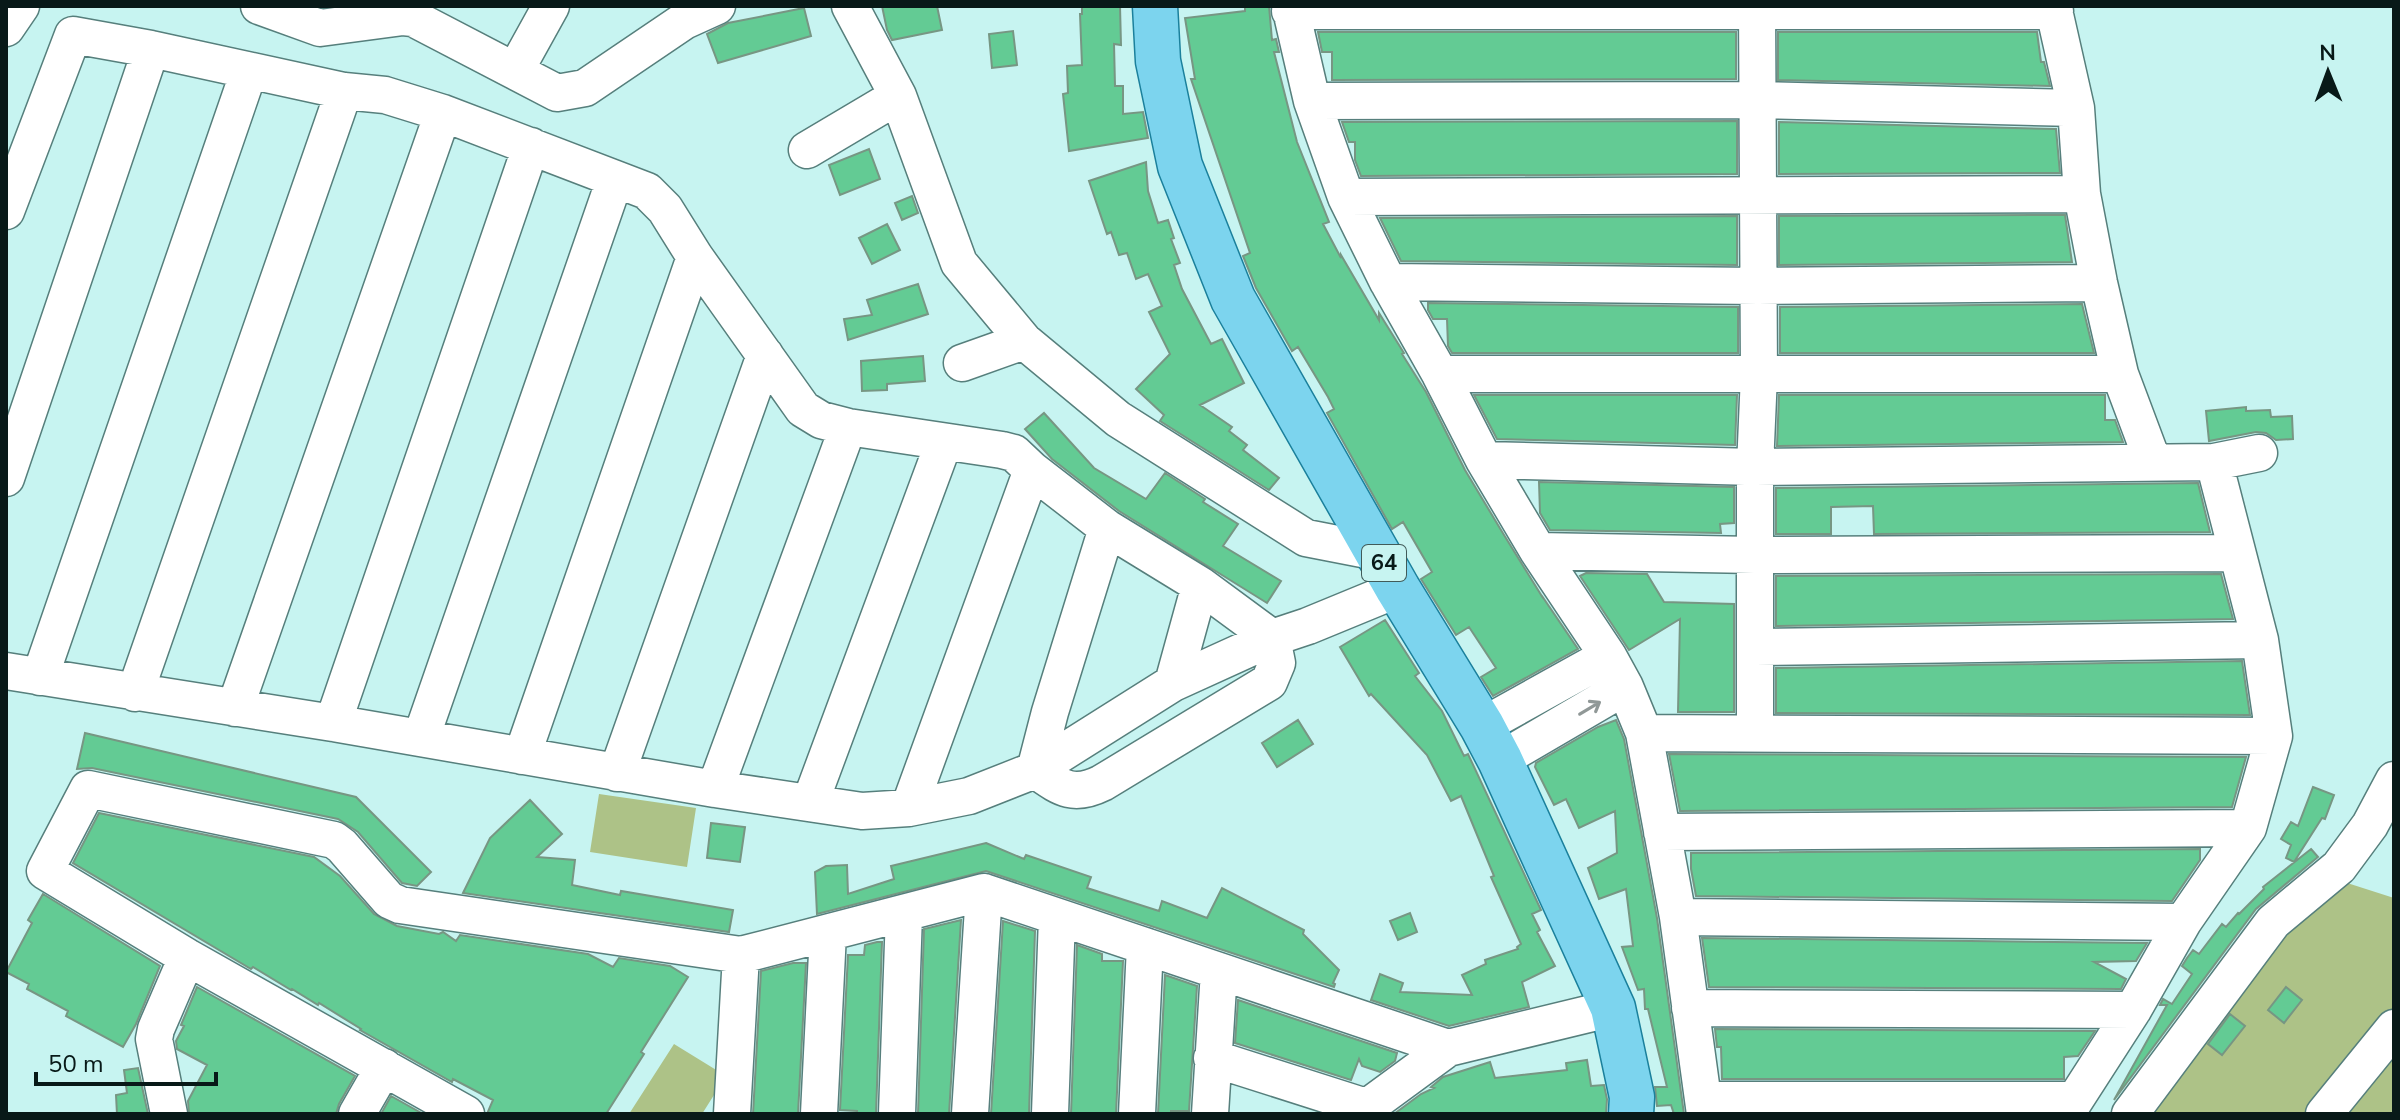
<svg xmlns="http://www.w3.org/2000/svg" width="2400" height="1120" font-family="'Nunito Sans',sans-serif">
<rect width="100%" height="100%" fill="#c7f4f1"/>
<!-- green -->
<path fill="#adc287" d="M599,794l97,14 -9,59 -97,-15z
M2341,881l53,17v216h-257l134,-184z
M674,1044l52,32 -24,38h-73z"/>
<!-- building -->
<path fill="#63cb94" stroke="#779683" stroke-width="2" d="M882,6h55l5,24 -50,10 -5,-10z
M1082,6h38l1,39 -7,-1 1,42h8v28l20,-2 5,26 -79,13 -6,-57 5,-1 -1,-27 15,-1 -2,-51h2z
M1245,6h24l3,34 4,-1 3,13h-5l23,90 32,80 -6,2 18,34v-3l38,65v-7l25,40 -2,1 24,38 39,78 39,65 39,63 -1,-2 36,53 -85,47 -12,-19 15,-9 -27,-41 -13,8 -35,-56 11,-7 -29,-50 -11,7 -65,-116 7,-4 -6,-12 -30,-50 -6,4 -36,-63 -13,-32 7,-3 -59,-174h4l-10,-61 60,-7z
M804,8l7,28 -93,27 -11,-29 21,-11z
M1013,31l4,34 -25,3 -3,-34z
M1318,32h418v47l-404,1v-28h-10z
M1778,32h259l4,30h3l6,24 -272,-6z
M1737,121v53l-376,2 -6,-16v-18h-6l-7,-20z
M1779,122l277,7 4,44 -281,1z
M869,149l11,30 -40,16 -11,-30z
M1146,162l2,29 10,32 10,-3 6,18 -3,1 9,24 -6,2 8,24 29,55 11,-5 22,44 -44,22 32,22 -3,4 18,14 -4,5 36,28 -10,12 -109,-69 4,-6 -28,-26 34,-35 -21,-42 13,-6 -14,-32 -12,5 -9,-26 -8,2 -8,-23 -4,2 -18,-53z
M912,196l6,17 -16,7 -7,-17z
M2065,215l7,47 -293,3v-49z
M1737,216v49l-336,-4 -21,-43z
M887,224l13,26 -28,14 -13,-26z
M918,284l10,30 -80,26 -4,-21 28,-4 -5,-15z
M1428,303l310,4v46h-286l-4,-7 -1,-27h-14l-5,-9z
M2082,304l12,49h-314v-46z
M923,356l2,25 -38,3v6l-25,1 -1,-30z
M1474,395h263l-2,50 -238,-6z
M1779,395h326v25h10l8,22 -346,4z
M2246,407v4l24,-1 1,7 21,-1 1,23 -17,1 -10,-7 -10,-1 -47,9 -3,-30z
M1044,413l50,55 52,31 19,-26 40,26 -2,3 35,22 -15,22 58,35 -14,22 -148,-92 -67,-52 -27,-30z
M1539,482l195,5v36l-14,1 1,9 -171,-3 -10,-17z
M2198,483l12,49 -336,2 -1,-28 -42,1v27h-55v-46z
M1586,573l61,1 17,28 70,2v108h-56l2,-93 -51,31 -49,-74z
M2221,574l12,45 -457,7v-50z
M1385,620l34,53 -4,3 27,35 22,45 4,-2 73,156 -9,4 8,16 -3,2 18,34 -33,16 7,25 -80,19 -78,-26 9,-26 23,9 -3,9 72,3 -10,-20 24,-11 -1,-4 33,-11 -1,-2 4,-3 -30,-67 3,-1 -33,-80 -10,5 -24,-46 -56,-61 -2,2 -29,-49z
M2242,661l8,54 -474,-2v-45z
M1298,720l15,24 -36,23 -15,-24z
M1616,720l8,19 33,179 27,196h-10l-3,-9 -14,1 -2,-19h12l-19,-78h-3l-1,-20 -6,1 -16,-43 11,-1 -7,-57 -27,10 -11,-31 29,-15 -2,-42 -36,17 -13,-29 -12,6 -19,-38 1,-4 62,-36z
M85,733l271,64 75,75 -14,14 -15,-3 -44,-51 -20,-13 -246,-51 -15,1z
M1669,754l577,3 -14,50 -552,4z
M2313,787l21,8 -9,24 -3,-1 -28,44 -8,-4 5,-13 -10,-6 10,-17 7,4z
M530,800l32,34 -25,23 38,3 -3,25 48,10 1,-4 112,19 -4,22 -266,-39 27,-55z
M99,813l215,44 26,19 34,38 23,12 42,8 4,-2 13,9 4,-6 128,19 25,13 6,-9 51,8 18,11 -47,75 3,2 -38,60h-119l6,-14 -40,-21 -1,3 -92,-52 1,-1 -42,-26 -1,2 -26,-16 -1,1 -38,-23 -2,2 -178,-106z
M711,823l34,4 -5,35 -33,-4z
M986,843l38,16 2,-4 65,22 -4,11 72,23 3,-10 45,17 15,-30 82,42 -1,4 36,36 -6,13 2,1 -1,3 -348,-116 -169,43 -2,-42 11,-6 21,-1 1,29 46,-15 -3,-13z
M2200,849v11l-28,41 -476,-5 -5,-27v-16z
M2311,849l7,8 -62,52 -142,191 53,-95h-7l3,-6 9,5 20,-30 -10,-8 5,-8 6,-8 6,4 23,-30 4,3 12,-14 1,1 25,-25 -1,-2z
M43,894l117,72 -24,58 -13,23 -57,-31 2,-5 -41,-22 2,-5 -23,-12 26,-49 -4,-3z
M1410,913l7,19 -19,8 -8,-19z
M961,920l-12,194h-31l6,-185z
M1003,921l32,10 -6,183h-38z
M1702,938l445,5 -11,18 -42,1 32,17 -5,10 -412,-2z
M877,942h5l-6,172h-19v-3l-17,-1 8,-155h16l1,-10z
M1077,945l25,9v7h21l-7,153h-45z
M793,963h13l-8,151h-45l8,-143z
M1165,975l32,11 -8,125h-18v3h-13z
M197,987l158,89 -16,28 -3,10h-147l-1,-13 19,-36 -30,-16 -1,-8 8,-15 -3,-1z
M2286,987l16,13 -18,23 -16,-13z
M1238,1000l159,53 -2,8 -15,11 -18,-6 -3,-7 -8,21 -116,-37z
M2230,1014l15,12 -23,29 -14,-11z
M1715,1029l380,2 -17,25 -14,1v22h-342l-1,-32h-4z
M1587,1060l4,26 13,-1 3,14 -1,15h-212l27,-20 13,-6 -3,-1 12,-10 47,-15 5,16 72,-8 -1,-7z
M138,1068l10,46h-31l-1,-19 11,-2 -3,-23z
M391,1096l32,18h-42z"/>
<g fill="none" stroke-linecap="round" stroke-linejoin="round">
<defs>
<path id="minor" d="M259,6l61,22 83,-11 10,1 144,75 28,-5 99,-67 33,-15
M850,6l48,90 61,167 65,78 94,78 188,119 72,14
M1290,6l22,95 34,96 42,85 52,92 44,86 54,91 70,105 17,31 19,46 34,184 27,197
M2053,6l23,102 6,86 17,89 21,91 33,88
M1290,11h765
M6,28l15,-22
M515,71l36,-65
M1312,101l446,-1 318,8
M807,150l91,-54
M1346,197l736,-3
M6,211l67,-176 78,14 193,42 41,4 58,18 204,78 18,18 30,48 108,152 18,11 27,7 154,23 12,3 18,17 75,58 93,57 72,53 5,25 -8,19 -167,101c-30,15 -42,4 -67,-13l15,-58 57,-184
M1388,282l370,4 341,-3
M962,363l62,-22
M1440,374h680
M1484,460l271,7 459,-5 45,-9
M6,478l145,-429
M1538,551l216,4 483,-2
M1755,647l505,-7
M6,671l327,52 382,66 147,22 47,-3 60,-12 66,-26 138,-87 99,-45 36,-12 90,-37
M40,677l209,-606
M1173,683l27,-98
M135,693l209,-602
M235,708l208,-595
M333,723l198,-577
M1482,726l126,-70
M1644,733l630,3
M1755,733v-266l4,-92 -2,-369
M421,738l194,-559
M522,756l173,-499
M1500,760l125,-73
M617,773l148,-418
M715,789l133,-362
M810,803l134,-361
M909,808l123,-338
M1662,832l586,-4
M1678,917l505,5
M1690,1008l443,2
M1212,1058l157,50v6
M1705,1100h369
M169,1114l-15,-75 2,-10 31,-72
M357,1114l27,-47
M466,1114l-279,-157 -142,-86 43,-82 246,51 8,6 47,54 11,5 341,50 243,-63 464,156
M732,1114l9,-159
M819,1114l9,-181
M897,1114l7,-200
M970,1114l14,-222
M1050,1114l7,-197
M1137,1114l8,-168
M1210,1114l9,-143
M1358,1114l90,-66 165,-40
M2066,1114l67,-104 50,-88 65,-94 26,-92 -14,-96 -46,-178
M2130,1114l143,-192 66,-55 31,-42 24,-45
M2324,1114l70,-86"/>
<path id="major" d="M1155,6l3,55 22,105 53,133 165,290 84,137 18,34 113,248 19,89 -1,17"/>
</defs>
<!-- minor casing -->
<use href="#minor" stroke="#567f7c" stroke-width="39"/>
<!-- major casing -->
<use href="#major" stroke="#1b809c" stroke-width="47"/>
<!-- minor -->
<use href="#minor" stroke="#fff" stroke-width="36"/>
<!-- major -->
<use href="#major" stroke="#7cd4ee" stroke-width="44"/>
</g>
<!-- one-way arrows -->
<defs><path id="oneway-shaft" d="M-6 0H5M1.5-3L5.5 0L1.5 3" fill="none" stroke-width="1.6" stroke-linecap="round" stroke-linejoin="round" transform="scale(2)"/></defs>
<use stroke="#909897" href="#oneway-shaft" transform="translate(1590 708) rotate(-31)"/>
<g text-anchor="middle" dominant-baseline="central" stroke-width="8" stroke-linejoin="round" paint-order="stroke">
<!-- shield labels -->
<rect fill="#c7f4f1" stroke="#415b59" stroke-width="2" x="1362" y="545" width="44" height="36" rx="6"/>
<g font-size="22" font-weight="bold" fill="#081918">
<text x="1384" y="563">64</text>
</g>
</g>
<!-- border -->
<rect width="2400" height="1120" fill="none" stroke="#081918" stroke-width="16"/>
<!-- north arrow -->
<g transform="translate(2328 72) rotate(359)" stroke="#c7f4f1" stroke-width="6" paint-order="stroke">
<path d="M0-6L14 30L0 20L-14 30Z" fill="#081918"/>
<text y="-12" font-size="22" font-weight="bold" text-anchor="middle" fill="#081918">N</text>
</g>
<!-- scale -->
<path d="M36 1072v12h180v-12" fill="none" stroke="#081918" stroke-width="4"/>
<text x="48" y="1072" font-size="24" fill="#081918" stroke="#c7f4f1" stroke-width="6" paint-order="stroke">50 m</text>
</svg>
